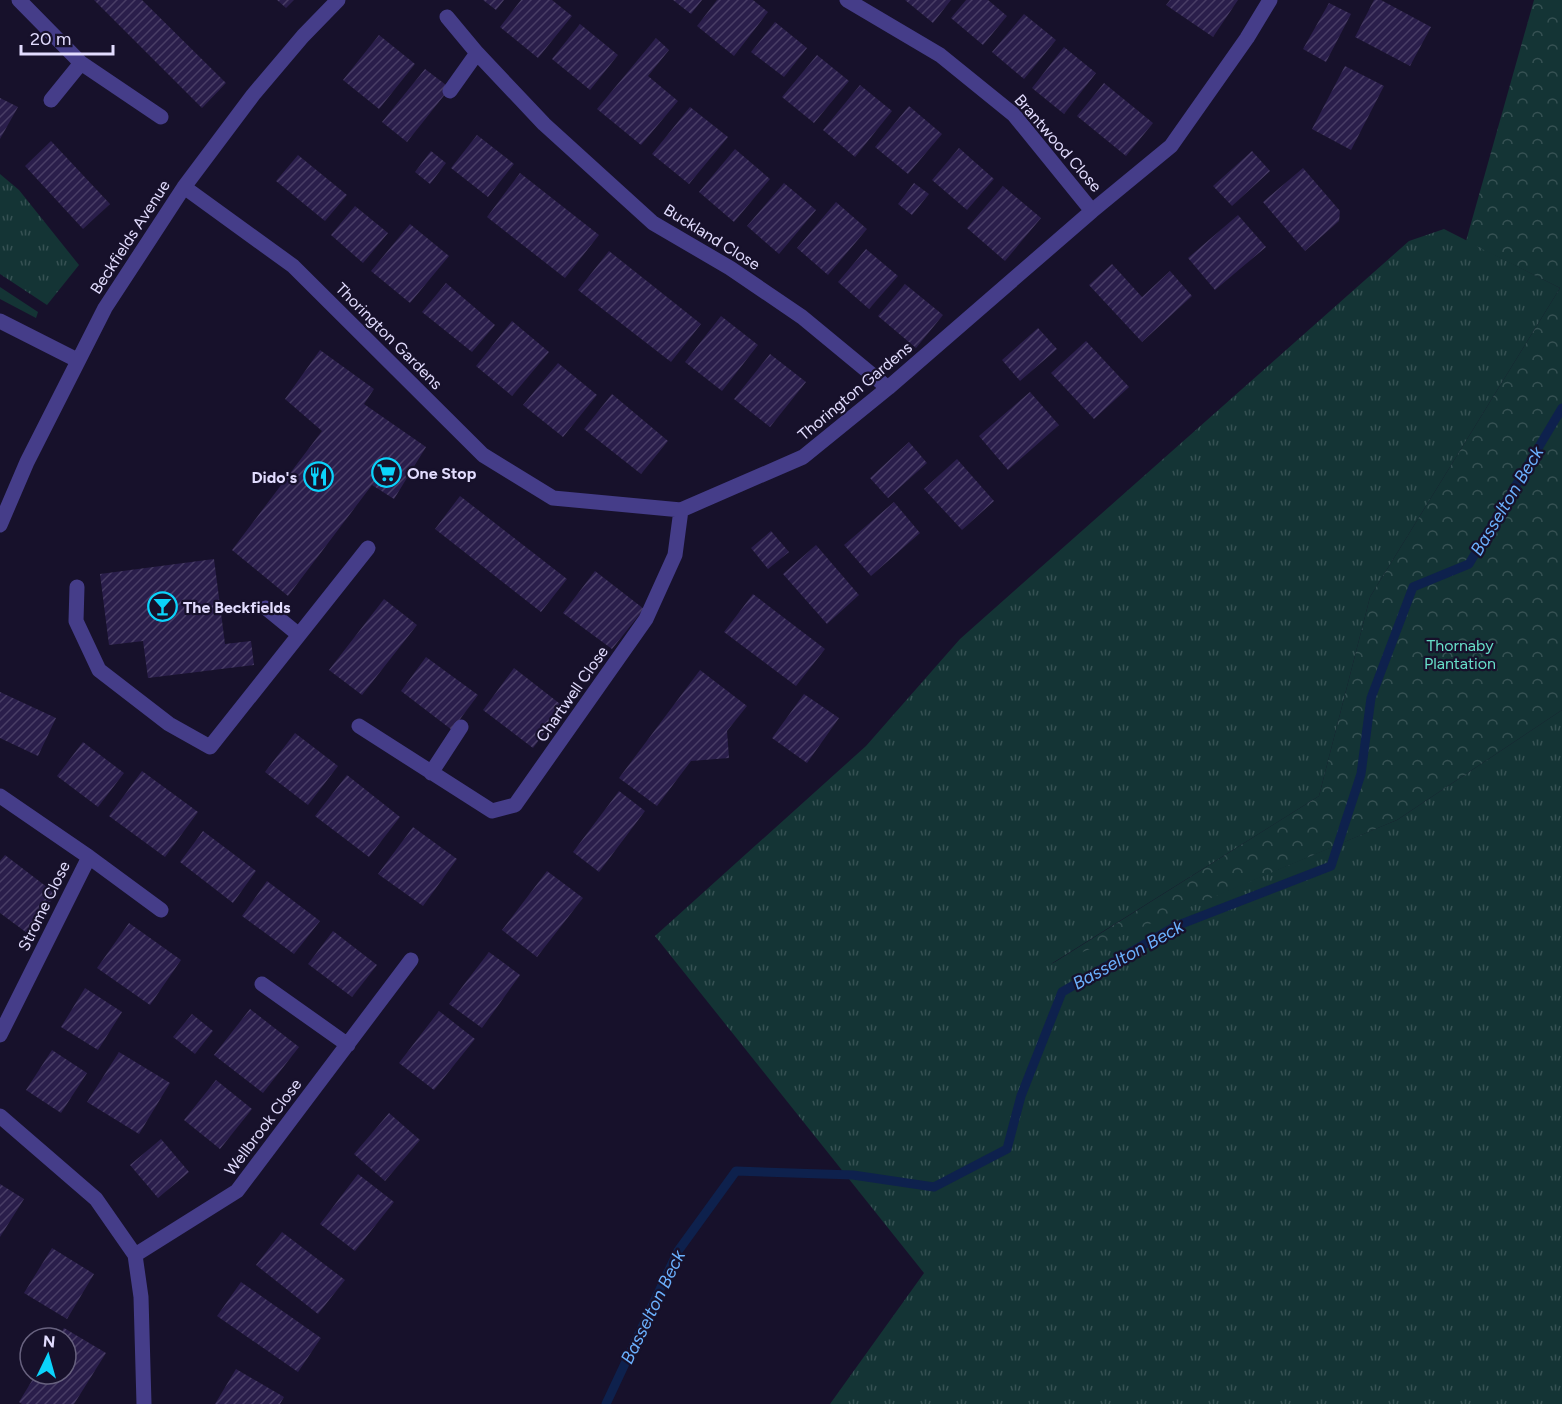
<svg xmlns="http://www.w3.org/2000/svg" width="1562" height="1404" font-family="Figtree,sans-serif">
<defs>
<pattern id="grass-tufts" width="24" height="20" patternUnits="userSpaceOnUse" patternTransform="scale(1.5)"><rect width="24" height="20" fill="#143435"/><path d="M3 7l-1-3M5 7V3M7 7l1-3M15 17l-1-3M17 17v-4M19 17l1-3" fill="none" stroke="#365153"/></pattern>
<pattern id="forest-crowns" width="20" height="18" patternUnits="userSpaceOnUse" patternTransform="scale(1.5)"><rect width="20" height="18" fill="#143435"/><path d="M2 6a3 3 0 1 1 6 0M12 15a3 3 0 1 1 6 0" fill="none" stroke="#365153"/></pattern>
<pattern id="building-hatch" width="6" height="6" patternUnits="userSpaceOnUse" patternTransform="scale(1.5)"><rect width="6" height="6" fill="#2a1e4b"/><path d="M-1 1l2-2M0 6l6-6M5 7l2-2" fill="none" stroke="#493e66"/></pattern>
</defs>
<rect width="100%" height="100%" fill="#17112b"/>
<!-- grass -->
<path fill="url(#grass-tufts)" d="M0,174l19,16 60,75 -32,40 -47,-31z
M1444,229l116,59 -190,309 -51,199 -268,168 346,-144 165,-110v694h-732l94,-131 -269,-337 211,-190 94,-107 449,-398z
M0,287l38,25 -2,6 -36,-19z"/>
<!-- forest -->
<path fill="url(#forest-crowns)" d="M1534,0h28v710l-165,110 -350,147 272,-171 51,-199 190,-309 -94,-47z"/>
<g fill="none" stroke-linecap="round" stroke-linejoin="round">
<!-- stream -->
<path stroke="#0e214d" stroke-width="9" d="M606,1404l72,-153 58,-80 117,4 81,12 73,-38 14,-53 41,-104 114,-66 155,-60 30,-92 10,-76 42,-111 56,-23 93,-156"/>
</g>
<!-- building -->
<path fill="url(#building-hatch)" d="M94,0h48l84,83 -24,25z
M277,0h17l-8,8z
M483,0h21l-8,10z
M521,0h31l20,16 -34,42 -38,-31z
M673,0h29l-11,14z
M717,0h36l15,12 -34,44 -37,-30z
M905,0h46l-18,23z
M966,0h22l19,16 -24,29 -32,-27z
M1170,0h68l-25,37 -47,-32z
M1374,0h7l50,27 -21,39 -55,-29z
M1329,3l22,11 -25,48 -23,-13z
M1024,14l32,26 -32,39 -32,-27z
M775,22l32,26 -23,29 -33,-25z
M580,24l38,31 -28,35 -38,-31z
M379,35l36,29 -36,45 -36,-29z
M656,38l13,12 -21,26 30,25 -37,44 -44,-36z
M1064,47l32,26 -32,41 -32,-26z
M817,55l32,26 -35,42 -32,-26z
M1345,66l39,20 -33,64 -39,-21z
M425,69l25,19 -43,54 -25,-20z
M1104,83l49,40 -27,33 -49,-40z
M860,85l32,26 -37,46 -32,-27z
M0,98l18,9 -18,32z
M909,106l33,28 -34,40 -33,-27z
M690,107l38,30 -39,47 -37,-30z
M477,135l37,29 -26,33 -37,-29z
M51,141l59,63 -27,25 -58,-63z
M959,148l35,31 -27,31 -35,-30z
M735,149l35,30 -36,43 -35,-30z
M431,151l15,12 -16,21 -15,-12z
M1252,151l18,20 -38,35 -19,-20z
M298,155l49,40 -22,26 -49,-40z
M1303,168l37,43 -1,10 -34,30 -42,-49z
M520,173l79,62 -34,43 -78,-61z
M784,183l32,27 -37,44 -32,-28z
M914,183l15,11 -17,21 -14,-11z
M1003,186l38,32 -36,43 -38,-33z
M836,202l31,27 -39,46 -31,-27z
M355,206l33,27 -25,30 -32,-28z
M1238,215l28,32 -51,43 -27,-32z
M410,224l39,32 -39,47 -39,-32z
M866,249l32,27 -29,33 -31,-27z
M609,251l92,73 -30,38 -93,-72z
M1112,264l30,33 28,-26 22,25 -50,46 -53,-57z
M446,283l49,42 -23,27 -50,-40z
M905,284l38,31 -27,33 -38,-32z
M721,316l37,29 -36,46 -37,-29z
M512,321l37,31 -37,44 -36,-30z
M1038,328l19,21 -37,32 -18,-21z
M1086,341l43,46 -35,32 -43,-46z
M320,350l54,39 -10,15 62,43 -32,52 -22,-14 -84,111 -56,-46 90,-119 -37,-32z
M770,354l36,28 -36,45 -36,-28z
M558,363l39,32 -34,42 -40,-32z
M1030,392l29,33 -51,45 -29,-34z
M612,394l56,47 -27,33 -57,-45z
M909,442l18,21 -39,35 -18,-20z
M957,459l37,42 -32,29 -38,-41z
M460,496l107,83 -26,33 -106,-83z
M894,502l26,31 -49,43 -27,-31z
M771,531l18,21 -21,17 -17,-21z
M816,545l43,50 -32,29 -44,-50z
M214,559l11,85 26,-3 3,24 -106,13 -5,-37 -34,4 -9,-71z
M595,571l49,38 -32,40 -49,-36z
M753,594l72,55 -29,37 -72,-54z
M384,599l33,26 -55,70 -33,-25z
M426,657l52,38 -26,35 -51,-39z
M514,668l50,39 -31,41 -50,-38z
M700,670l47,36 -20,25 2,27 -38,3 -34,45 -38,-28z
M0,692l56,26 -18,38 -38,-18z
M804,694l35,24 -32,45 -35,-25z
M295,733l43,33 -30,39 -43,-33z
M83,742l41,31 -26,34 -41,-31z
M142,771l56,41 -33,45 -56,-41z
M347,775l53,42 -31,40 -54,-41z
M619,791l26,20 -46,61 -26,-20z
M413,827l44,32 -34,47 -45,-32z
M203,831l53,40 -23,32 -53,-41z
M5,855l51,39 -29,39 -27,-20v-52z
M547,871l36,27 -46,59 -35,-27z
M267,881l53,40 -26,33 -52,-38z
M129,923l52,37 -31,45 -53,-37z
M333,931l44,34 -25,32 -44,-33z
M489,952l31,23 -38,53 -33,-24z
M85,988l37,24 -24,38 -37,-23z
M250,1009l49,38 -36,46 -49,-38z
M439,1011l36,28 -41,51 -35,-27z
M192,1014l21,17 -18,23 -22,-17z
M52,1050l35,23 -26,40 -35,-23z
M119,1052l51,31 -31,51 -52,-32z
M216,1080l36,29 -32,40 -36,-29z
M389,1113l31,27 -35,41 -31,-27z
M161,1139l28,33 -31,26 -28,-33z
M358,1174l36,28 -39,49 -35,-27z
M0,1184l24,15 -24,38z
M282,1232l63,48 -27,34 -62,-49z
M52,1248l42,26 -27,45 -43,-26z
M241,1282l80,56 -23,34 -81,-56z
M64,1328l42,25 -32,51h-52l-3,-2 17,-28h30v-36h-8z
M236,1369l48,28 -4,7h-65z"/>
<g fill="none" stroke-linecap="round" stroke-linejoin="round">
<!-- lane -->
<path stroke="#453d89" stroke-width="15" d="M77,587l-1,34 23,49 70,54 41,23 158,-199
M266,608l33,27"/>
<!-- street -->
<path stroke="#453d89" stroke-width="15" d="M19,0l62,63 80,54
M847,0l93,55 74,60 78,96
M447,17l30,36 67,71 109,99 77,45 72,49 86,71
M450,91l27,-38
M51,100l30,-37
M184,187l109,79 190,189 70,43 128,12 122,-53 85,-69 204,-177 79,-65 76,-108 23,-38
M0,321l77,39
M0,525l27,-63 78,-154 79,-121 69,-92 50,-59 35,-36
M359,726l133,85 23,-6 131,-186 29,-64 6,-45
M431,773l30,-46
M0,796l89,61
M262,984l86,61
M0,1035l89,-178 72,53
M0,1116l96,83 39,56 6,42 3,107
M135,1255l102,-64 174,-231"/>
</g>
<!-- icons -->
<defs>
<symbol id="supermarket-ring" viewBox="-11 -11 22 22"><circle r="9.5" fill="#17112b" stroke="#0bd3fb" stroke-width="1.5"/><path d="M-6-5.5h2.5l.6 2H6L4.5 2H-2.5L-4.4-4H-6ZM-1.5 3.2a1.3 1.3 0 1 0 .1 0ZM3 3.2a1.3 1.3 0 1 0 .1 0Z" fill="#0bd3fb"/></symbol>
<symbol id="restaurant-ring" viewBox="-11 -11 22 22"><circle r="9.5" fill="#17112b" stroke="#0bd3fb" stroke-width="1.5"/><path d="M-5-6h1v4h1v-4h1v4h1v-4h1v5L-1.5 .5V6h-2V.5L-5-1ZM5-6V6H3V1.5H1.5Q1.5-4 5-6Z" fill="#0bd3fb"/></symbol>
<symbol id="bar-ring" viewBox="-11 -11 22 22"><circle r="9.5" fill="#17112b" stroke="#0bd3fb" stroke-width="1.5"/><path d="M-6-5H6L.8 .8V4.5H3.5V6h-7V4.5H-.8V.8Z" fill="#0bd3fb"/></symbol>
</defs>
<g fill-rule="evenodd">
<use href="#supermarket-ring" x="370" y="456" width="33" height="33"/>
<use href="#restaurant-ring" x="302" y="460" width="33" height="33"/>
<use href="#bar-ring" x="146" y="590" width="33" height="33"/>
</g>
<g text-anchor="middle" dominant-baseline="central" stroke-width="4.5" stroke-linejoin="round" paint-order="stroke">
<!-- street labels -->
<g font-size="16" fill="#e2dcfe" stroke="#17112b">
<text transform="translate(1058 143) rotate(49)">Brantwood Close</text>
<text transform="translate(130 237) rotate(-57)">Beckfields Avenue</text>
<text transform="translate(712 237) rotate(32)">Buckland Close</text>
<text transform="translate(389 336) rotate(45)">Thorington Gardens</text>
<text transform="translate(855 391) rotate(-40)">Thorington Gardens</text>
<text transform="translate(572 694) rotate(-55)">Chartwell Close</text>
<text transform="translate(44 906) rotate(-64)">Strome Close</text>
<text transform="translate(263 1127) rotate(-53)">Wellbrook Close</text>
</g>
<!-- poi labels -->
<g font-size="16" font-weight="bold" fill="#e2dcfe" stroke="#17112b" text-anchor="start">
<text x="407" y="473">One Stop</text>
<text x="297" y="477" text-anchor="end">Dido's</text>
<text x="183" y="607">The Beckfields</text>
</g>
<!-- park labels -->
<g font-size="16" fill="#67dfc9" stroke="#17112b">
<text x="1460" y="645">Thornaby<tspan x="1460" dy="18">Plantation</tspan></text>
</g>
<!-- water labels -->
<g font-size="18" font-style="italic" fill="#6bb0fd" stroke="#17112b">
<text transform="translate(1507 501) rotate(-59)">Basselton Beck</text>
<text transform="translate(1128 955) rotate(-29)">Basselton Beck</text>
<text transform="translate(653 1307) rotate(-64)">Basselton Beck</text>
</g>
</g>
<!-- north arrow -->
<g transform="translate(48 1356) rotate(5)"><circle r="28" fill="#17112b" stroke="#68627f" stroke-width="1.5"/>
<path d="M0-4.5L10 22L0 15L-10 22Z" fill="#0bd3fb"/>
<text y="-9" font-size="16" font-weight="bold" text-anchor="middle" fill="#e2dcfe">N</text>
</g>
<!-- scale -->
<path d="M21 45v9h92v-9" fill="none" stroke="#e2dcfe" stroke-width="3"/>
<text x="30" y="45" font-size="18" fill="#e2dcfe" stroke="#17112b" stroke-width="4.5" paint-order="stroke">20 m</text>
</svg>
